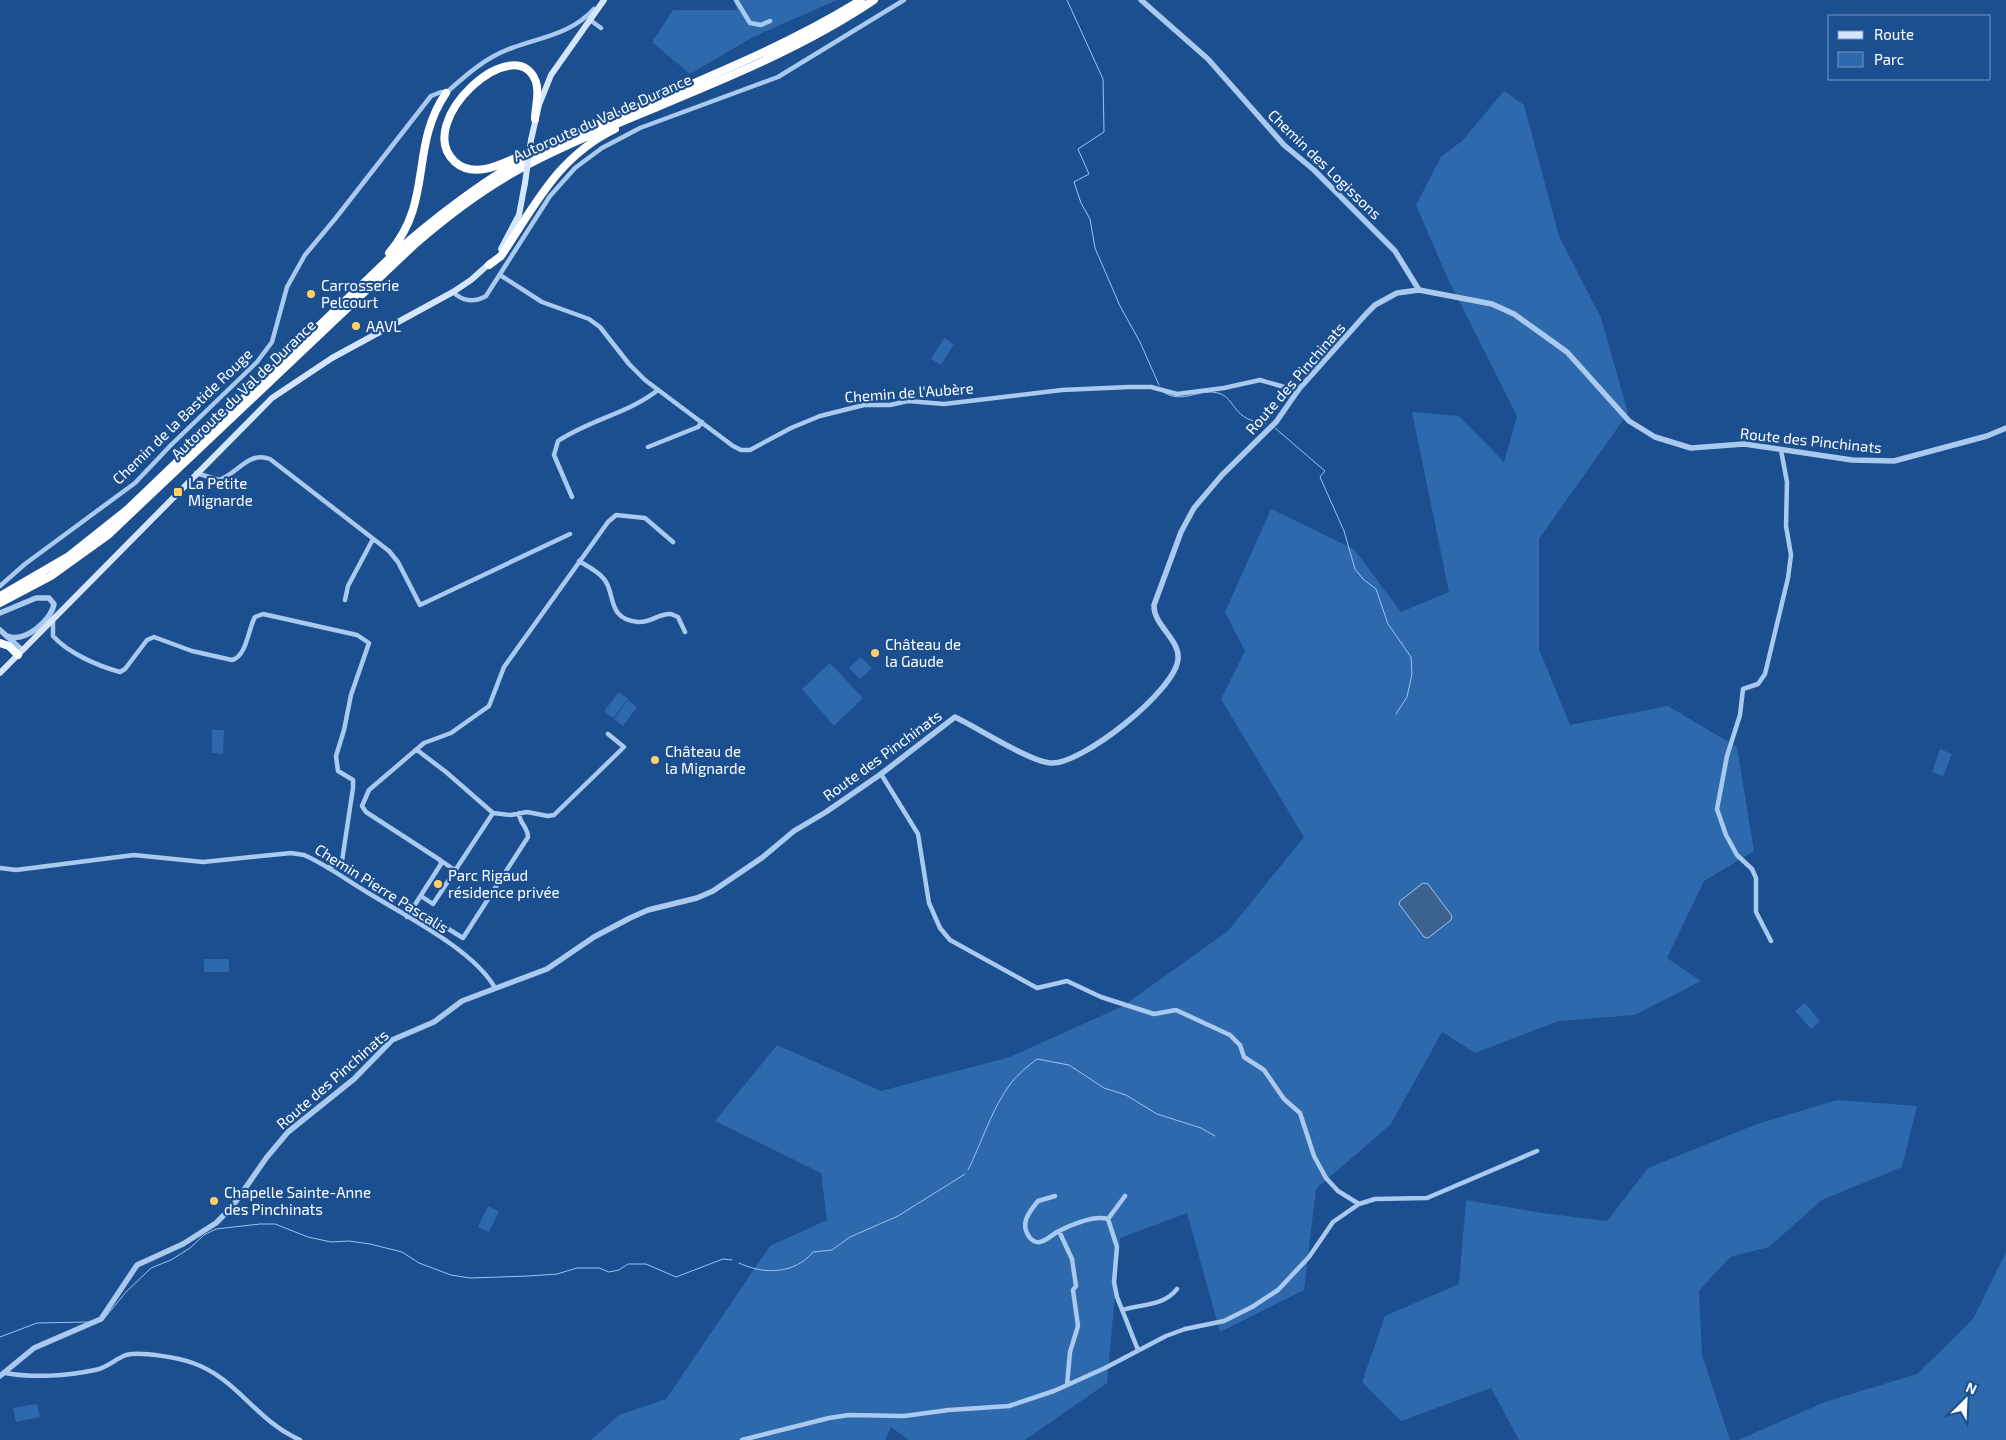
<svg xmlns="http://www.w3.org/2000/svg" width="2006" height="1440" font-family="'Exo 2',sans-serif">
<rect width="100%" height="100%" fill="#1b4f8f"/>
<!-- green -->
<path fill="#2e69ad" d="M733,0h104l-84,37 -63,37 -38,-32 21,-32h64z
M1504,91l20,14 35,131 42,82 27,95 -89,126v110l31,76 98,-19 69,41 17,104 -50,30 -37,77 34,23 -66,34 -76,6 -84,32 -33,-21 -51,92 -75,65 -12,101 -84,42 -33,-119 -67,25 -13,145 -82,57h-116l-18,-13 -6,13h-294l28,-25 47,-16 104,-153 57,-26 -6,-47 -106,-52 62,-76 104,46 129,-34 113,-51 105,-75 76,-94 -83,-138 24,-48 -20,-39 46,-103 83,40 47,63 48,-20 -37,-180 47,4 45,46 13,-46 -69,-137 -32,-74 25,-48 22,-17z
M944,338l10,6 -13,21 -10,-6z
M861,657l11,11 -12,11 -11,-11z
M830,663l33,35 -29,28 -32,-37z
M619,692l9,7 -15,19 -9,-7z
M628,700l9,7 -14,19 -9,-7z
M212,730h12l-1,24 -11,-1z
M1940,749l12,5 -9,22 -11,-4z
M204,959h25v13h-25z
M1805,1003l15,18 -9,8 -16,-18z
M1837,1100l80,6 -15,61 -80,33 -53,47 -39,10 -31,34 3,64 28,85h-211l-28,-52 -90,33 -39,-39 23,-66 74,-32 7,-84 76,13 65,8 41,-53 109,-44z
M488,1206l11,5 -10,21 -11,-5z
M2006,1252v188h-268l87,-38 92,-28 56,-55z
M37,1404l3,13 -24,5 -3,-14z"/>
<!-- water -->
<path fill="#3c6290" stroke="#9cc4f0" d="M1423,883l5,1 24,32 -1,4 -23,18 -4,-1 -25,-33 1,-3z"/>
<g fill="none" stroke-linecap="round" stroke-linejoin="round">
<!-- stream -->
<path stroke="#9cc4f0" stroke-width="1" d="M1067,0l36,79 1,53 -26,17 11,25 -15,8 7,21 9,16 5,29 25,58 20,36 19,43
M1165,393c18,11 35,-5 53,0 19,5 13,28 48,30
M1275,428l50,43 -5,6 24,54 11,38 8,10 13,10 12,35 23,33 1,17 -5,23 -11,17
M968,1170c14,-28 24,-62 43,-87 7,-9 17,-17 26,-24l32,6 35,23 22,7 31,19 44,14 14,8
M739,1263c25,12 56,11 74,-11l19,-2 18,-13 48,-21 67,-42
M103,1320l23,-28 25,-24 20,-8 19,-12 14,-13 12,-6 44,-5h15l33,13 23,5 18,-1 21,3 32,8 17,11 32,12 19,3 58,-2 29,-2 20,-6h22l10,4 10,-2 9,-6h18l30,13 47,-18 9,1
M0,1337l37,-14 53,-1"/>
<!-- minor -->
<path stroke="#a9c9ee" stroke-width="4.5" d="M736,0l14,23 11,2 9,-4
M590,20l11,8
M500,275l42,27 47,17 11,8 29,37 16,16 88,66 8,4h9l41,-22 29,-12 44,-11h26l18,-4 36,3 118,-14 67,-3h22l26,7 47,-6 36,-8 38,11
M453,292c9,9 21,11 33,4l64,-100 25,-28 27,-20 38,-20 138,-51 126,-77
M648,447l50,-20 4,-5
M196,473l23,7c20,-7 29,-29 51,-21l119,92 9,11 22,43 150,-71
M572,497l-18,-42 4,-14c31,-21 71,-28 100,-51
M579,561c8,5 19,10 25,18 12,14 2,40 34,43 13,1 21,-9 33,-8l7,3 7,15
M0,586l25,-22 110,-81 36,-38 86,-83 15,-20 15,-55 18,-32 30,-36 96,-123 10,-4 5,1c20,-18 40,-36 66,-45 30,-11 59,-14 82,-39
M345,600l3,-14 25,-47
M53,620v16c15,17 45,30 67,36l5,-3 22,-29 7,-3 38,14 40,9c15,-4 16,-31 23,-43l8,-3 94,21 12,8 -18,52 -7,35 -8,26 2,15 15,9v8l-11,73 -14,7
M417,750l29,22 47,41 -60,91 -12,-8
M881,774l37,60 11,69 11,25 10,12 87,48 30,-7 34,16 53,17 22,-4 54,25 10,10 4,12 20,13 20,29 16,14 14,43 12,22 12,13 21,13
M493,813l18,2 16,-3 21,4 6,-1 70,-68 -16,-13
M440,860l16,11
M0,868l16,2 118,-15 69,7 88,-9 13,2c23,10 44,26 66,39 36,22 105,57 125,94
M413,907l50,31 65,-101c0,-10 -9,-14 -9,-24
M407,917l34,-53 -1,-4 -74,-48 -4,-6 7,-16 55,-47 27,-10 38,-27 15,-39 104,-145 8,-7 29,3 28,24
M1771,941l-15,-29v-34l-4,-9 -15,-14 -11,-20 -9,-26 10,-53 13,-41 3,-26 15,-5 7,-10 23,-96 3,-23 -5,-29 1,-44 -6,-32
M1055,1196l-17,5c-9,11 -19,23 -8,37 3,3 6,5 10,4 6,-1 12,-7 17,-10 13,-7 37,-17 51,-13l9,28 -3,35 3,15 21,53
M1108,1219l17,-23
M1059,1231l13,28 4,27 -3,4 5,36 -8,26 -3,33
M1122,1310c20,-6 42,-4 55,-21
M5,1373c28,5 62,3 90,-3 12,-2 20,-11 31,-15 15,-4 53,3 67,8 45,16 62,57 107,77
M742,1440l87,-22 20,-3 55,1 45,-6 60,-4 45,-15 51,-23 61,-32 19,-7 39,-8 28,-14 26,-17 31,-33 24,-35 26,-18 16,-5 52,-1 110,-47"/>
<!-- tertiary -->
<path stroke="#a9c9ee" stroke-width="5.5" d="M1141,0l67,59 76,86 30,25 81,81 24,39
M0,613l36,-15h13l5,6c-3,17 -29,39 -47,32
M0,630l22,20
M0,1376l34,-28 67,-29 36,-54 46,-21 33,-21 16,-16 35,-50 21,-25 66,-53 38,-39 42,-18 28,-21 85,-32 47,-32 36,-19 18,-8 49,-12 16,-7 50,-34 31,-26 32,-19 55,-38 74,-57c23,11 74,44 95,46 31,3 126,-73 128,-104 2,-20 -25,-34 -24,-54l27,-73 13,-24 28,-33 54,-53 23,-33 67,-75 9,-9 22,-12 22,-3 73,14 22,10 53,38 62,69 26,16 36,11 53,-4 108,16 42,1 93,-25 19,-8"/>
<!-- secondary -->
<path stroke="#d6e6fa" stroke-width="6" d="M531,140l8,-35 12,-30 53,-75
M501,249l18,-34 6,-32
M0,673l272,-275 60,-40 121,-66 18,-12 19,-17"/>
<!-- trunk -->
<path stroke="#f8faff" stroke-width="8" d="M0,643l9,3 9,9"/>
<!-- motorway -->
<path stroke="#fff" stroke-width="8" d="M522,155c-20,9 -48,24 -67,7 -44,-40 62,-135 81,-80 4,12 -1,25 -1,37
M389,253c45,-52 20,-106 57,-160
M489,265l12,-9c34,-50 56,-99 114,-127
M0,596l69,-40 59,-47 268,-257c38,-33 77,-64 122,-90 34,-19 71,-34 106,-49 81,-35 163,-67 237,-113
M0,603l51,-27 57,-41 306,-290c32,-28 66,-54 104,-75 33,-19 68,-33 103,-48 86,-36 176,-70 253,-122"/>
<!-- secondary-bridge -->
<path stroke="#d6e6fa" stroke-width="6" d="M525,183l6,-43"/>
</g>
<!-- markers -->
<g fill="#ffd166" stroke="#1b4f8f" stroke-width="2">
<circle cx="311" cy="294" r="5"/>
<circle cx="356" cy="326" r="5"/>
<rect x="173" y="487" width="10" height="10" rx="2.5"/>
<circle cx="875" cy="653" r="5"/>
<circle cx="655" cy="760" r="5"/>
<circle cx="438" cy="884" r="5"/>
<circle cx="214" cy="1201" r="5"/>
</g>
<g text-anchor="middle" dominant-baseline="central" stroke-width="4.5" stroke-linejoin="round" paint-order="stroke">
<!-- street labels -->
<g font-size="15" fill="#fff" stroke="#1b4f8f">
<text transform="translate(602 117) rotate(-24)">Autoroute du Val de Durance</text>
<text transform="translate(1325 164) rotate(44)">Chemin des Logissons</text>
<text transform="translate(1295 378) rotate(-49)">Route des Pinchinats</text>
<text transform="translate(243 389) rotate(-44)">Autoroute du Val de Durance</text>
<text transform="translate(909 392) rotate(-4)">Chemin de l'Aubère</text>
<text transform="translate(182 416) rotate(-44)">Chemin de la Bastide Rouge</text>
<text transform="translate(1811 440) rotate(6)">Route des Pinchinats</text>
<text transform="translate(882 755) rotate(-36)">Route des Pinchinats</text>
<text transform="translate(382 888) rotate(32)">Chemin Pierre Pascalis</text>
<text transform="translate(332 1079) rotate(-41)">Route des Pinchinats</text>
</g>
<!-- poi labels -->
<g font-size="15" fill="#fff" stroke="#1b4f8f" text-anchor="start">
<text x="321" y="285">Carrosserie<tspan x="321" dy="17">Pelcourt</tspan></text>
<text x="366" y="326">AAVL</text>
<text x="188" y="483">La Petite<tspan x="188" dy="17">Mignarde</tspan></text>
<text x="885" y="644">Château de<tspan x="885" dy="17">la Gaude</tspan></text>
<text x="665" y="751">Château de<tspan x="665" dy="17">la Mignarde</tspan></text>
<text x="448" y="875">Parc Rigaud<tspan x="448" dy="17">résidence privée</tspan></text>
<text x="224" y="1192">Chapelle Sainte-Anne<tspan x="224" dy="17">des Pinchinats</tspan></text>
</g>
</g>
<!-- legend -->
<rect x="1828" y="15" width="162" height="65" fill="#1b4f8f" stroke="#7695bc"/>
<rect x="1838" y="31" width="25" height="8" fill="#d6e6fa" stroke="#7695bc"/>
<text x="1874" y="40" font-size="15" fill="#ffffff">Route</text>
<rect x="1838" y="52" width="25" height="15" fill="#2e69ad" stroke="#7695bc"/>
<text x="1874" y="65" font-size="15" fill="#ffffff">Parc</text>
<!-- north arrow -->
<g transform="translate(1966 1400) rotate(24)" stroke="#1b4f8f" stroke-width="4" paint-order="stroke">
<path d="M0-4L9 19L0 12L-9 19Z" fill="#ffffff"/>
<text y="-8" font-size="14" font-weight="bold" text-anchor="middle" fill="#ffffff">N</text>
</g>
</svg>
